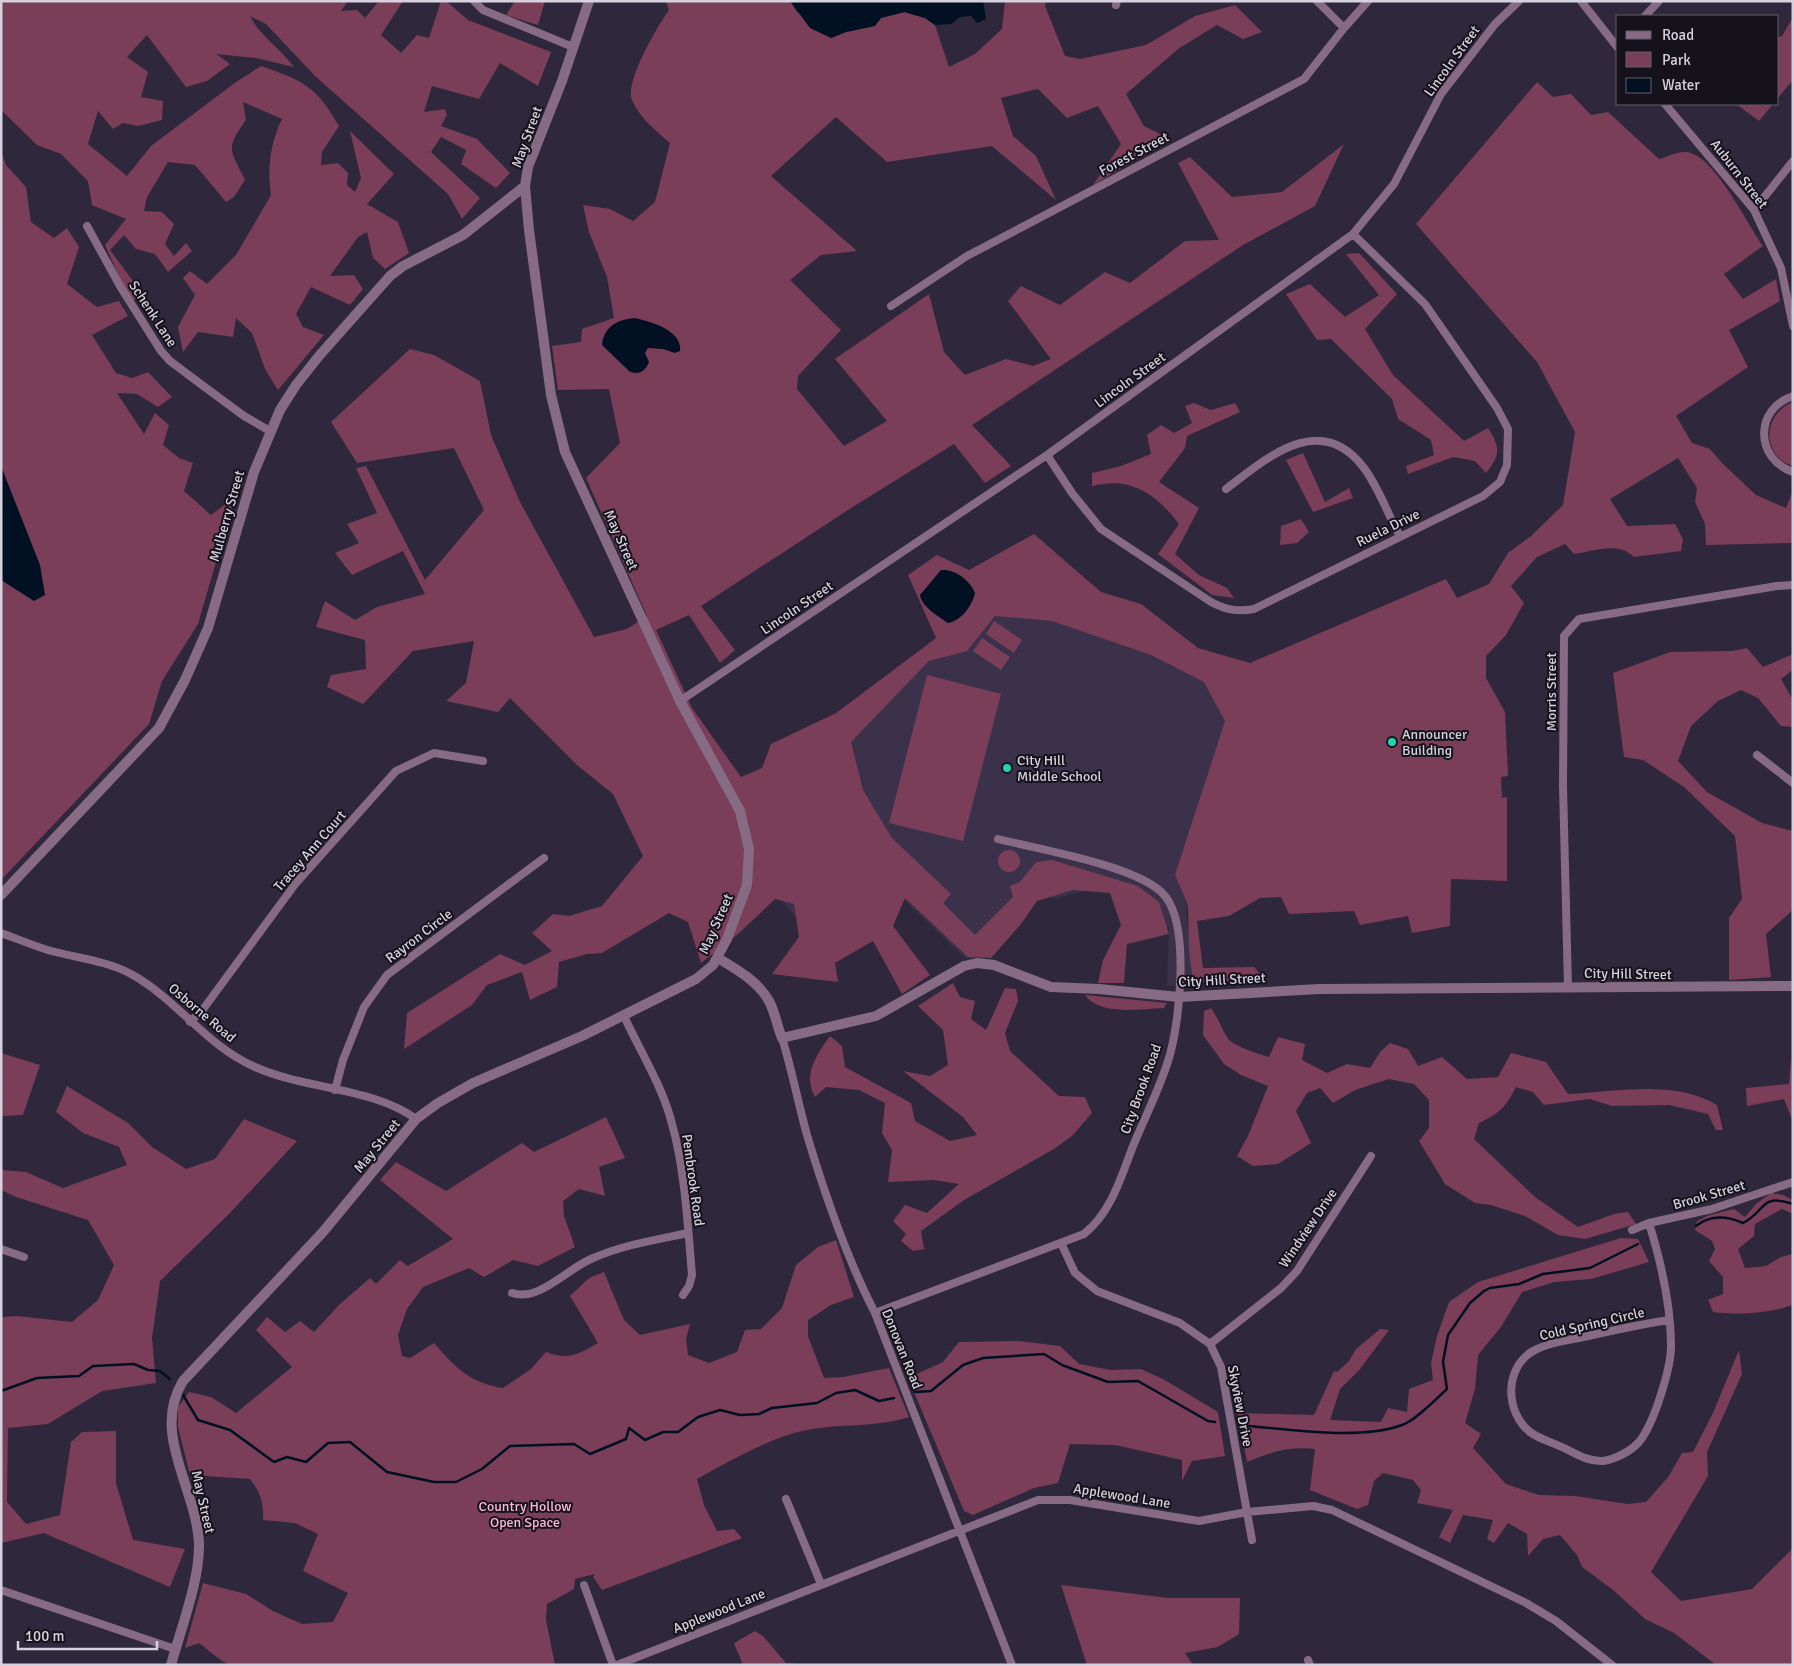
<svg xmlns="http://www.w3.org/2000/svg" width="1794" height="1666" font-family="Signika,sans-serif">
<rect width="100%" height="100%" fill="#2f273b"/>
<!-- built -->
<path fill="#3b314a" d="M1015,581l135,37 83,83 43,193 -90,15 8,77h-27l2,-59 -45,-2 -11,-41 -61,15 -8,-10 -53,66 -25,4 -64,-61 -96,32 -47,-59 35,-120z"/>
<!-- green -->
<path fill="#7a3e58" d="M1,1h347l-7,10 16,-1 8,8 14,-17h24l-22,34 20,18 16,-18 12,3 12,-37h5l22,19 83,32 -13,34 -38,-23 -21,36 -47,-13 -8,26 21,-3 2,6 -6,11 36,13 33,34 -14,15 -35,-24 5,-14 -25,-13 -10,15 49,46 -18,21 -14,-25 -133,-118 -49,-52 -16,-8c9,19 31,33 44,51l-38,-9 -40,-4 14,10 -23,17 -21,6 -39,-52 -20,22 21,15 -7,25 22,4 -1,19 -24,6 -15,-3 -10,6 -15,-18 -10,33 39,32 24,-30 85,-64 25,-16c43,15 55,20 78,60l-17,26 -1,13 17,-2 10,10 -1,12 8,7 6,-14 -11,-47 44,43 -27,30 31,18 11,31 -24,16 -12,-11 -6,-26 -9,5 -28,39 24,-1 9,14 -13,16 -39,-18 -15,27 7,13 21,8 -46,55 -13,-21 -13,-36 -16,-15 -3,19 -35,-5 -15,20 -5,-25 17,-32 -12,-17 7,-7 17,13 29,-29 35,-60c-4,-25 -1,-52 11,-76l-39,-17 3,18c-21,29 -16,29 -1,60l-11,17 -8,5 -31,-37 -27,-3 -21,35 -3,14 18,1 12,12 -9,20 9,12 12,-13 6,8 -24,21 -13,-18 -19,-5 -12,-14 -14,15 31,42 -10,12 -26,-59 21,-26 -34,-14 -4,-24 -27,-27 -24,-9 -36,-35z
M515,1h30l-7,24 -32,-10z
M666,1h124l7,11 34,26 15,-6 28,-6 7,-8 24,-6 20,6 10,7 14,42 26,-13 27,-25 3,-28h41l-1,5 20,50 15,3 66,-14 49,-29 40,-11 27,27 -19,7 -26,-14 -39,24 -52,45 18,32 26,13 -77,46 28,-41 -23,-38 -31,12 -29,-29 -37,9 12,38 23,20 20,44 -64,-54 -105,16 -51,-45 -65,59 86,75 -36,4 -31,25 51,50 -43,46 -1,13 47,57 43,-25 -52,-62 94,-65 15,58 21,23 41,-16 27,7 18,-7 -43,-58 13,-15 39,19 45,-33 25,11 55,-42 34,-1 -41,-77 12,-6 42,40 50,-5 62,-48 -29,62 -72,39 -271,180 39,41 -26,17 -31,-39 -106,66 -147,96 34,44 -15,13 -31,-48 -33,15 36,78 49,69 21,-9 9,-24 65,-31 100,-75 -28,-63 29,-20 32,15 65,-36 67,58 40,12 57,44 52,15 196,-84 11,19 32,-14 19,-31 24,-18 31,-30 12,-73 -38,-70 -121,-138 121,-142 16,15 18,-3 20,21 17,-3 51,47c8,-2 19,-8 27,-7 28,2 61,72 77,94l-39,28 19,25 33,-20 4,22 -51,29 19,37 -72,49 16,27 18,6 13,15 33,31 30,13 7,-17v52l-87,2 -1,-21 -10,-22 2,-14 -19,-30 -68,41 17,27 48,-2 8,15 -2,12 -47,6c-15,-16 -41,-6 -60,-3l-9,-10 -28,13 -26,29 13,17 -18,32 -20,21v22l19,34 3,64 -7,1 1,21 5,-1v84l-56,-2 -1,47 -38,7 -4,-17 -48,9 -6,-14 -65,3 -8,-17 -21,1 -31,18 -32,5 6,47 51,-1 12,14 -73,1 -4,-31 -1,-46 -13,-30 50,-154 -21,-39 -53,-27 -99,-34 -57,-5 -28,35 -38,10 -78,81 12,48 29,48 59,56 -8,9 32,32 38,-38 -3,-11 10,-4 16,-20 16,-2 86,26 21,16 10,32 -42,10 -3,39h-26l5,-23 18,-35 -11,-32 -37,-3 -36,11 -16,23 -30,34 -23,-1 -63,-59 -12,28 37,49 -28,19 -29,-53 -38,22 3,19 -66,-8 27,-37 -5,-33 -19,-5 -38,36 -36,28 -13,-41 -19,-9 -67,40 -15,1 -28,8 -2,25 -27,13 -8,-28 -35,13 -15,20 -68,44 3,-36 93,-59 25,11 27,-14 -20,-18 21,-19 16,2 33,-10 41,-50 -30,-62 -36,-29 -67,-67 -12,14 -52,-11 20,-18 8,-42 -61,10 -50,53 -36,-17 4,-12 35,-6 -1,-29 -49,-13 9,-26 30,19 22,-13 48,-13 -22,-43 -51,24 -17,-22 24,-10 -12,-19 30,-11 -21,-45 10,-2 59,114 59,-70 -30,-62 -97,15 -26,-41 79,-73 24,6 46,26 11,54 29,67 74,135 33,-8 20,-13 -61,-138 34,-35 -11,-54 -51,1 -6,-44 29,-4 1,-13 32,-11 -7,-41 -18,-45 -6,-27 27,4 23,12 22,-19 15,-59c-14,-12 -31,-26 -38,-43 -8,-17 26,-75 37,-90z
M1793,17v63l-15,18v-61l4,-1z
M1736,104h37l-14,17z
M1,152l5,13 20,22 5,35 23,16 13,-10 12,19 -12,37 30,23 22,-6 9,15 -36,19 24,38 16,5 16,-6 24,25 -14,10 -21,-13 -20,-1 27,41 11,-21 14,12 -6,20 16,13 14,5 -9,28 27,24 24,-18 -37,127 -36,57 -13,43 -148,156z
M1359,253l38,41 -32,35 28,46 71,66 24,-13c13,20 12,27 -2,45l-11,-12 -22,-4 -45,17 -2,-8 28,-11 -3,-15 -33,-21 -6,-20 -61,-60 -14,1 -31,-46 24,-10 35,33 34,-22 -33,-41z
M1793,402v64c-33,-10 -30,-53 0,-64z
M1194,403l17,7 24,-7 5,9 -53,24 -2,12 -26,34 40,26 -24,46 24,21 28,13 7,10 -22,-3 -54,-41 21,-30c-23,-30 -48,-48 -87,-38v-13l29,-7 30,-12 -4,-19 14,-10 13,8 18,-10 -7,-17z
M1303,453l22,49 24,-14 4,10 -40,14 -27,-52z
M1301,519l8,13 -12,11 -17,2 1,-19z
M994,621l28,19 -8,13 -28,-19z
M982,638l28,19 -9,13 -28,-19z
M1747,648l16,19 30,-13v16l-12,9 12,21v27l-12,-1 -23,-28 -17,-8 -23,11 -27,25 -13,35 29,31 55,31 31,8v79l-27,24 5,43 -42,3v-62l13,-19 -7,-63 -51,-49 -41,-27 -19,-3 -11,-84 57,-21 62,-1z
M927,675l74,19 -38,147 -74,-18z
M998 861a11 11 0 1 1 22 0a11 11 0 1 1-22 0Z
M953,983l7,14 15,4 -4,18 15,11 19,-42 11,1 2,12 -13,32 5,18 49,45 26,1 7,16 -20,23 -18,13 -90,51 -43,31 3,18 -11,2 -12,-10 5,-7 -13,-13 12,-16 22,8 32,-29 -25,-4 -46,2 4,-32 -10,-17 3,-30 -26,-13 -33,-3 -11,10c-13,-22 2,-43 15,-61l12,10 3,21 66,36 4,18 35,20 27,-6 -14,-18 -60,-46 27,5 18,-11 -5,-35 -25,-24z
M1085,995l82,8 -3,5c-23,1 -64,8 -79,-13z
M1211,1008c7,10 10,19 16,29 5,9 32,17 42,20l9,-20 27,7 -3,16 25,13 20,-9 23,4 10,-16 10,-9 18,6 10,17 24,-9 25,22 31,-2 13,-24 35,9 22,32c48,-2 106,-15 149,11l6,25h-7l-8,-16 -39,-9 -57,1 -22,-7 -46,6 -11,-13 -17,-5c-11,21 -16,26 -37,36l-5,16 61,58 43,30 36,-13 14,-2 8,12 -51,15 -27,-4 -33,-19 -34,-11 -16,-2 -30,-19 -26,-43 10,-13v-28l-15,-16 -25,-5 -34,11 -22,13 -13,-15 -13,5 -11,18 15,32 -33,21 -25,2 -16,-10 11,-20 20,-50 -27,-11 -17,-11 -21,-29 1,-24z
M1,1053l39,12 -17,50 -22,1z
M1791,1057l2,65 -9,-23 -37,7 -1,-18 43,-4z
M67,1086l61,37 24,24 34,22 29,-10 29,-40 53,22 -68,73 -69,67 -8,57 4,45 -54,8 -54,33 -40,4 -1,74 19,22 34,-9 11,-73 11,-10 34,-1v52l17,57 52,9 -15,38 -126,-54 -43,10v-226l16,-1 55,6 26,-22 16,-35 -26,-45 -72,-23 -15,-7v-20l25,2 37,16 64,-23 -8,-18 -36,-14 -27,-21z
M606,1117l19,41 -26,9 6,29 -26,-7 -16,12 1,15 11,31 -37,19 -25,-6 -29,17 -15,-9 -46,19 -16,22 -9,26 4,21 8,2 24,-15c21,24 36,40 69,45l28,-19 15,-17c23,8 31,3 52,-9l-28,-47 19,-18 15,-6 20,48 16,15 50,-11 -4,15 2,16 21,8 28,-11 8,-22 16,-1 21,-21 14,-43 22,-18 18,-7 18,57 -23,8 -23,15v16l16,42 19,-1 46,-9 20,49c-37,12 -77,5 -115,16 -31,9 -68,30 -97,46l7,26 13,26 17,-2 8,9 -140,52 -9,-13 2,-3 -20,5 -1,10 -27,15 -1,16 9,45h-325c-13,-6 -20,-14 -31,-22l-14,5 18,-65 43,11 27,17 29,13 31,-2 15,-29 -45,-22 15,-37 -23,-11 -32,-3c1,-17 -3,-28 -13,-41l-60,-4 -12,-48v-20l11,-15 22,5 25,16 56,-46 -36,-37 11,-13 18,15 15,-11 14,11 25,-27 31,-27 6,6 24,-24 8,6 45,-27 -73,-59 16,-18 50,29 76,-48 12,9z
M1771,1193l12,2 10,5v14l-11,-5 -27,15 -1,12 -16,13 7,19 21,-2 15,-9 12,-3v51c-26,9 -53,10 -80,7l-5,-12 15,-6v-17l-14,-16 6,-12 -3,-8 -17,-11 2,-9 12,-6 25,-6 11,8 11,-13z
M1621,1238l17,1 11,23 -58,17 -37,3 -32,10 -21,35 -23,28 -3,34 -10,34 16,11 -8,14 33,36 33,11 36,1 53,8 18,-2 23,-26 13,-23 11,-1 20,-39 26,-63 3,24 -35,78 1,24 -57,96 30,29 71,-12 41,-41v117h-77l-42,-32 -29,-14 -33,-30 -30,-22 -5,-12 -17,-20 -17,4 -15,17 -1,-22 -19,-11 -14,20 -7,-4 6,-19 -30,-5 -13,28 -11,-6 14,-27 -36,-7 4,-13 -8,-10 -30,-7 -9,8 -6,24 -11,4 -47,-19 5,-41c-26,-3 -45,3 -68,13l-9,-49 76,2 20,-44 3,1 12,-11 7,-12 24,-20 9,1 -29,39 -20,20 -10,31 51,2 7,-14 19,4 2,-23 24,-9 -2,-17 6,-27 12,-34 29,-20z
M1019,1341l41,5 19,18 32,6 30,-1 22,10 55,33 7,44 -33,5 -10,20v-21l-67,-15 -45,-1 -12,39 -24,5 -61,27 -9,-4 -56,-133 35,-16 16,-20z
M1061,1585l108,13h71l-1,36 -21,13 -33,6 8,12h-106z
M755,1631l8,5 23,27 27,2h-70l-9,-22z"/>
<!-- water -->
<path fill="#011023" d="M790,1h193l3,18 -9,4 -6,-7 -11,1 -9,7 -16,1 -10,-7 -21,-6 -23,6 -6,8 -29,6 -15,6 -21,-10z
M634,318c15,3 49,12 46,33l-5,2 -12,-4 -15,-1 -3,5 4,9c-3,9 -11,14 -20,9l-27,-26c2,-18 14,-25 32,-27z
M1,466l39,99 5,30 -11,6 -33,-21z
M941,570c14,-1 29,10 34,23 -3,13 -14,28 -27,30 -10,-7 -26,-16 -28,-28z"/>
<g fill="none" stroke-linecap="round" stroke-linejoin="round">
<!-- stream -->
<path stroke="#011023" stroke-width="2.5" d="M1696,1226c15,-12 31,-10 47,-3 24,-12 16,-30 50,-19
M1,1391l36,-13 42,-2 14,-10 41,-2 14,6 12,1 10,8
M915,1392l16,-1 32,-26 20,-7 61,-4 18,11 46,17 30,-1 70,40 7,1
M183,1395l15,25 32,10 44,32 13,-5 19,5 22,-19 22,-1 37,30 47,10h22l26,-13 28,-23 64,-2 16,10 36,-15 3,-11 16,12 18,-8h15l20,-15 22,-7 20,5 19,-1 13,-6 45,-5 19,-10 19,-3 24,11 15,-3
M1249,1426c43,4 113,14 153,-1 13,-4 34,-26 45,-36l-4,-27 5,-27 22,-32 14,-12 6,-3 29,-4 24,-10 47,-6 48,-24"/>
<!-- minor -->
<path stroke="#876b85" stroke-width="8" d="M474,1l9,9 90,37
M1317,1l27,27
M1581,1l37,47
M1116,5l1,-4
M1645,16l14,-15
M1665,104l89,106 27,58 12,58
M1754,210l39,-49
M87,226l33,60 41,65 9,10 32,24 42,31 26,15
M891,306l76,-50 337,-177 40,-51 24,-27
M1793,396c-39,13 -38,63 0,76
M1047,455l25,38 29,36 110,73c15,8 27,10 43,7l229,-113 17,-14 7,-17 1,-36 -11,-21 -72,-104 -72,-70
M1226,489c41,-31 94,-79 138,-21 15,20 24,47 36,68
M680,701l367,-246 306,-221 41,-50 47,-90 54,-70 24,-23
M1757,755l36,28
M1,933c17,6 33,13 50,18 27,7 56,10 80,23 46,25 75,72 124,93 49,22 120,21 161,52
M1568,987l-5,-201 1,-150 15,-17 198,-33 16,-1
M624,1016c16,35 39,71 48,108 13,46 16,104 20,151l-3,11 -6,9
M190,1022l14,-14 92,-125 100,-112 38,-18 49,8
M782,1038c10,32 16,65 25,97 18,60 39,122 68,178l137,352
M335,1090l8,-30 21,-53 23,-32 157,-117
M1649,1223c12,39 22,83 22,123 0,22 -17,78 -32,96 -8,9 -23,17 -36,19 -14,1 -27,-7 -39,-13 -10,-5 -25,-9 -34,-16 -25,-20 -26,-64 3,-81 16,-9 37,-11 55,-15 27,-6 54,-12 81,-16
M1632,1230l17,-7 63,-14 81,-27
M1061,1243l14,30 22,18 83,32 30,21 11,23 31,173
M1,1249l23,8
M512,1293c27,9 55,-24 79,-34 31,-14 64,-19 97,-26
M875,1313l209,-79c27,-21 37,-57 49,-88 12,-29 27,-58 36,-88 11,-37 21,-131 -4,-162 -24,-30 -128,-47 -167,-57
M1210,1344l71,-56 16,-17 74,-115
M786,1499l35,85
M584,1585l29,80
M1,1590l174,59
M1308,1660l2,5
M617,1665l421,-165h32l129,21 48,-9 66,-6 19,4 194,93 30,18 56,44"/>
<!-- tertiary -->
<path stroke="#876b85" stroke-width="10" d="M1,895l158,-167 26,-48 23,-52 46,-156 26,-62 16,-25 23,-29 71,-80 13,-10 60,-31 62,-49
M718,958c18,11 40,23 51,43 6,11 8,25 13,37l94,-22 88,-50 13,-3 17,2 57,22 48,2 80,8 140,-8 474,-3
M171,1665c10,-37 29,-85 28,-122 -3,-56 -48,-109 -16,-162l140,-149 93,-113 22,-16 35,-20 109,-47 114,-57 17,-14 14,-26 20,-54 2,-36 -9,-38 -60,-110 -115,-249 -14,-57 -22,-165 -4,-44 3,-19 34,-86 27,-80"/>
</g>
<!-- markers -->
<g fill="#1fd5b0" stroke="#15121b" stroke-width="2">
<circle cx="1392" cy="742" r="5"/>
<circle cx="1007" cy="768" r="5"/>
</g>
<g text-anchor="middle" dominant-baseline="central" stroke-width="4" stroke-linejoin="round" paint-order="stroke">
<!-- street labels -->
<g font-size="14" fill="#d5d1de" stroke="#15121b">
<text transform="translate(1452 61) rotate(-54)">Lincoln Street</text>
<text transform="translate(527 137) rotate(-70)">May Street</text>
<text transform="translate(1134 154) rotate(-28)">Forest Street</text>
<text transform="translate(1739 174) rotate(52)">Auburn Street</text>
<text transform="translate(153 314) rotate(57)">Schenk Lane</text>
<text transform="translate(1130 380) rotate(-36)">Lincoln Street</text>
<text transform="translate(227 516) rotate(-74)">Mulberry Street</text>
<text transform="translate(1388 528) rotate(-26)">Ruela Drive</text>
<text transform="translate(621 540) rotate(66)">May Street</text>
<text transform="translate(797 608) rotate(-34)">Lincoln Street</text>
<text transform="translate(1551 692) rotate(-90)">Morris Street</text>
<text transform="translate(310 851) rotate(-49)">Tracey Ann Court</text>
<text transform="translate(716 924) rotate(-66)">May Street</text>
<text transform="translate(419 936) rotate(-37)">Rayron Circle</text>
<text transform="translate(1628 974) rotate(1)">City Hill Street</text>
<text transform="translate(1222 980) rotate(-3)">City Hill Street</text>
<text transform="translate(202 1013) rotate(40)">Osborne Road</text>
<text transform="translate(1141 1089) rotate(-70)">City Brook Road</text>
<text transform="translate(377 1146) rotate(-51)">May Street</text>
<text transform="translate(693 1180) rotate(82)">Pembrook Road</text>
<text transform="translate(1709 1195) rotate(-16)">Brook Street</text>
<text transform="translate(1308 1228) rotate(-56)">Windview Drive</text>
<text transform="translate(1592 1324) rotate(-13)">Cold Spring Circle</text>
<text transform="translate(902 1349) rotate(68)">Donovan Road</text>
<text transform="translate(1240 1406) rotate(79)">Skyview Drive</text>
<text transform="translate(1122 1496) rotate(9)">Applewood Lane</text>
<text transform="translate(203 1502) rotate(77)">May Street</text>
<text transform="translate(719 1611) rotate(-22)">Applewood Lane</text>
</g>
<!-- poi labels -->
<g font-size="14" fill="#d5d1de" stroke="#15121b" text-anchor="start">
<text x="1402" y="734">Announcer<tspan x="1402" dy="16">Building</tspan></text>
<text x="1017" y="760">City Hill<tspan x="1017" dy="16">Middle School</tspan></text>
</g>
<!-- park labels -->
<g font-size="14" fill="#ffb8d3" stroke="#15121b">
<text x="525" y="1506">Country Hollow<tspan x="525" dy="16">Open Space</tspan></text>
</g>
</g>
<!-- border -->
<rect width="1794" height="1666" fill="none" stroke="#d5d1de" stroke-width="5"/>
<!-- legend -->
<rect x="1616" y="15" width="162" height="90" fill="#15121b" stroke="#625e69"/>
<rect x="1626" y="31" width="25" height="8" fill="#876b85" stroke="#625e69"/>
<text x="1662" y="40" font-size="15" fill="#d5d1de">Road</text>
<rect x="1626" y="52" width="25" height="15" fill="#7a3e58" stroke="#625e69"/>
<text x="1662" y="65" font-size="15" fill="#d5d1de">Park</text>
<rect x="1626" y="78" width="25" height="15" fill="#011023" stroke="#625e69"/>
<text x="1662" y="90" font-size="15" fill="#d5d1de">Water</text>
<!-- scale -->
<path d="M18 1641v8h139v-8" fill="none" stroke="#d5d1de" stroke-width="2.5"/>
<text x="25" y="1641" font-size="15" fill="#d5d1de" stroke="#15121b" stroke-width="4" paint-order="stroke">100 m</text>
</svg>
